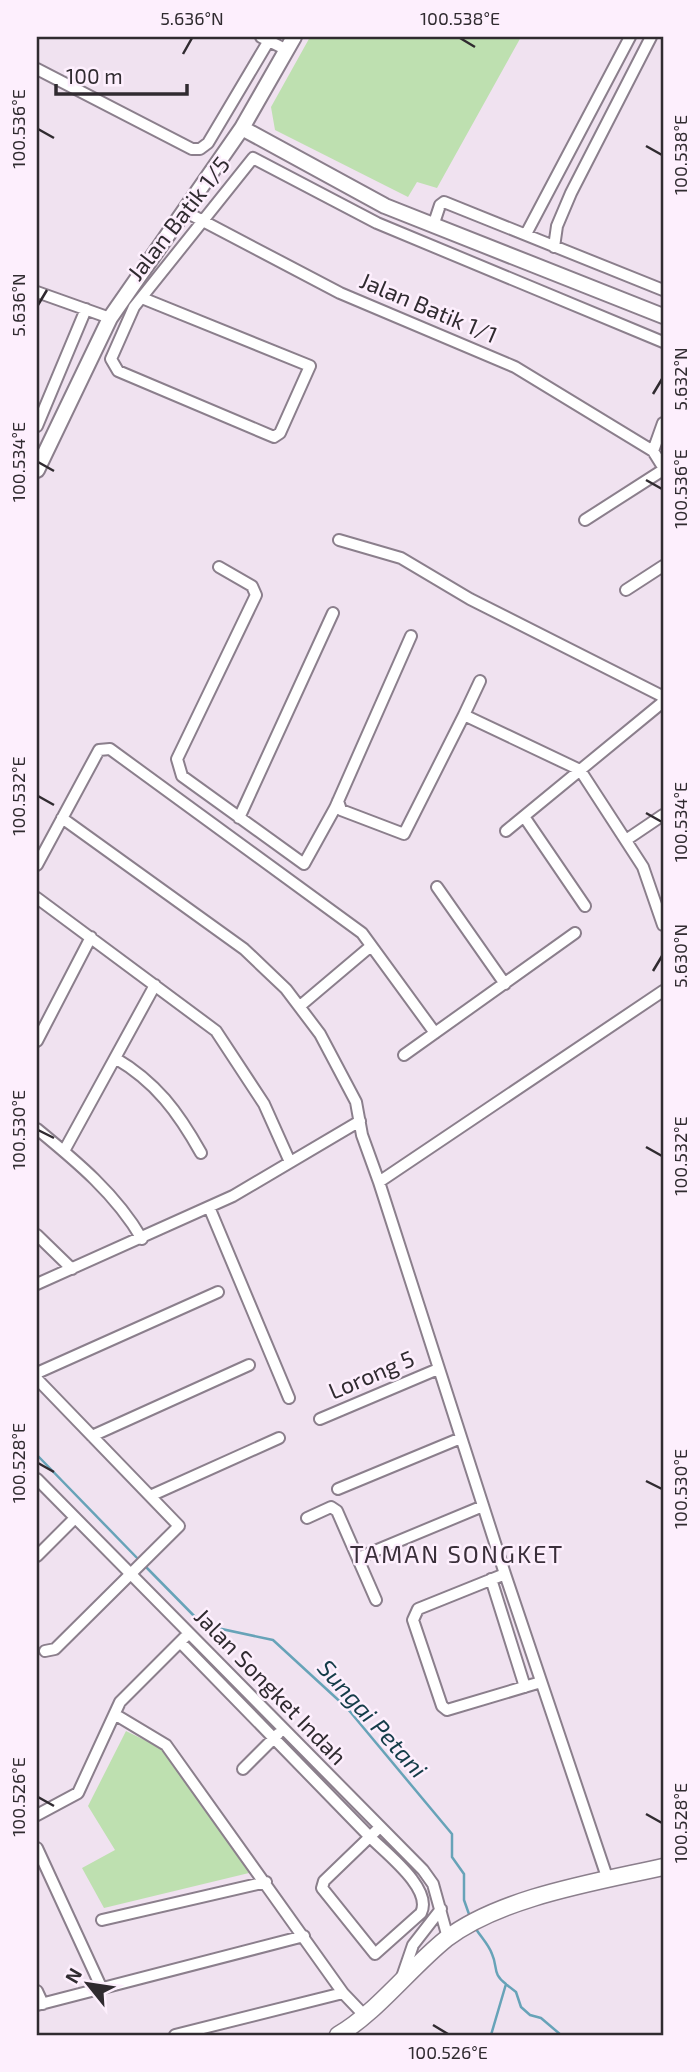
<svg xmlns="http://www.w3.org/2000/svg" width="700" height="2072" font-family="'Exo 2',sans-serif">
<rect width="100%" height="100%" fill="#f0e2f0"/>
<!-- green -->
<path fill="#bee0b0" d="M310,37h211l-84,151 -20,-6 -9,15 -133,-67 -4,-23z
M126,1731l39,19 84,123 -145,35 -22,-40 33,-18 -27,-44z"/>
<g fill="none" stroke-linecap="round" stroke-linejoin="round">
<!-- stream -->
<path stroke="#67a3b8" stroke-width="2.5" d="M37,1455l103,106
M145,1566l58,59 70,15 74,68 105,126v23l12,17v26l6,17
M476,1929c5,8 13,16 16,25 6,13 0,20 14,30l-15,51
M507,1985l9,7 5,15 9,8 11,3 20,17"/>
<defs>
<path id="street" d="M261,37l26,13
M37,69l155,80h8l8,-6 63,-106
M184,211l156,82 175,74 138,84 10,16
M433,226l7,-21 4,-3 219,88
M526,234l104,-197
M554,247l3,-21 14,-33 80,-156
M37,292l73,26
M142,298l168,68 -30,67 -6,4 -156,-66 -7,-12 23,-52 119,-149 124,65 286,119
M37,426l49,-117
M653,451l10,-28
M585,520l78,-50
M339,540l62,18 69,41 192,97 1,4
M219,567l33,19 4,9 -79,164 5,17 122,88 31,-56 76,-172
M626,590l37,-24
M464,715l16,-34
M338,801l3,9 63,24 60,-119 116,55 63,97 20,58
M62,818l182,131 42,40 34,45 36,68 6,33 17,47
M239,818l94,-205
M525,818l60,88
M506,831l157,-129
M626,840l37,-25
M37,865l62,-115 11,-1 252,184 73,100
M437,887l68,97
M37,898l179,133 48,73 26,58
M300,1006l71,-60
M37,1041l54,-104
M404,1055l171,-122
M115,1058c41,24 63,54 86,95
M37,1129c39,32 79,65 105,110
M64,1151l91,-166
M209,1207l80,191
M37,1235l35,34
M37,1284l196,-88 127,-75
M37,1373l181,-81
M37,1379l142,147 -124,123 -10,2
M320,1419l118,-50
M92,1436l157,-71
M37,1479l386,391 10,14 15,54
M338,1489l123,-51
M150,1496l129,-58
M307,1518l24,-11 6,4 39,89
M37,1556l38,-38
M358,1558l125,-52
M505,1574l-87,35 -5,11 29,86 5,4 94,-28
M491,1579l34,108
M180,1642l190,195c17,17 63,52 51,76l-46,41 -53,-66 2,-7 56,-54
M116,1715l50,30 177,248 21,22
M243,1769l35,-35
M37,1815l41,-22 42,-91 65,-65
M37,1848l65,141
M608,1880l-103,-306 -126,-392 284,-191
M102,1920l164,-38
M402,1977l11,-32 28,-36
M37,1991l6,13
M37,2005l267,-69
M175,2035l168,-42"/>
<path id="secondary" d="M242,128l143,78 278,110
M37,470l73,-152 132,-190 52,-91"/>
<path id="primary" d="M338,2035c37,-21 73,-68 108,-96 55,-42 150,-57 217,-72"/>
</defs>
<!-- street casing -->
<use href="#street" stroke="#8b7f8c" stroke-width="14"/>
<!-- secondary casing -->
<use href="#secondary" stroke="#8b7f8c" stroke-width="18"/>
<!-- primary casing -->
<use href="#primary" stroke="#8b7f8c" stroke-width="19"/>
<!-- street -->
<use href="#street" stroke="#fff" stroke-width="10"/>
<!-- secondary -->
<use href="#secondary" stroke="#fff" stroke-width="14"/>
<!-- primary -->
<use href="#primary" stroke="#fff" stroke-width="16"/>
</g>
<!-- ticks -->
<path fill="none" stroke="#302b30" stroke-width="2.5" d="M460,38l15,9M183,54l9,-16M38,129l16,9M646,146l16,9M38,305l9,-15M653,394l9,-15M38,462l16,9M646,480l16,9M38,796l16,9M646,813l16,9M653,971l9,-15M38,1130l16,8M646,1147l16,9M38,1463l16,9M646,1481l16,8M38,1797l16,9M646,1814l16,9M433,2025l15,9"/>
<g text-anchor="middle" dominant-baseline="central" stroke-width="5" stroke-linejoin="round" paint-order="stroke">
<!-- street labels -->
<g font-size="23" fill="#302b30" stroke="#fdeffd">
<text transform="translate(178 218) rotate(-52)">Jalan Batik 1/5</text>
<text transform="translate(429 307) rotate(23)">Jalan Batik 1/1</text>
<text transform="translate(371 1374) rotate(-23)">Lorong 5</text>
<text transform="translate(271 1686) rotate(46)">Jalan Songket Indah</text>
</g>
<!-- neighbourhood labels -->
<g font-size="24" letter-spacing="2" fill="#3a2f3a" stroke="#fdeffd">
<text x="457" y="1553">TAMAN SONGKET</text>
</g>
<!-- water labels -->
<g font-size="24" font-style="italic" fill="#143c48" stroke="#fdeffd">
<text transform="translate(373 1718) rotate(48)">Sungai Petani</text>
</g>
</g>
<!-- border -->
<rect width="700" height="2072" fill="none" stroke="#fdeffd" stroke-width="77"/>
<!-- north arrow -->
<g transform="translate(88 1984) rotate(300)" stroke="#fdeffd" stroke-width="5" paint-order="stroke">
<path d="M0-5L12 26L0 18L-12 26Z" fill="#302b30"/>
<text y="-10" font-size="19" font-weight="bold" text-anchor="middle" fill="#302b30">N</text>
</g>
<!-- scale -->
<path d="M56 84v10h131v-10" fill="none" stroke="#302b30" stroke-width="3.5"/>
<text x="66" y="84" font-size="21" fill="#302b30" stroke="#fdeffd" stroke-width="5" paint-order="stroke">100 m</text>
<rect x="38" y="38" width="624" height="1996" fill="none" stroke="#302b30" stroke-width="2.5"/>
<g font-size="18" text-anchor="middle" fill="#302b30">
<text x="192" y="25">5.636°N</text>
<text x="460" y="25">100.538°E</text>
<text transform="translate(19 129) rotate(-90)" y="6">100.536°E</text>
<text transform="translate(681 155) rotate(-90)" y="6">100.538°E</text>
<text transform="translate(19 305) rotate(-90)" y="6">5.636°N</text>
<text transform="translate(681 379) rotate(-90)" y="6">5.632°N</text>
<text transform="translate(19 462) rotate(-90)" y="6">100.534°E</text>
<text transform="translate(681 489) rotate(-90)" y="6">100.536°E</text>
<text transform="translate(19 796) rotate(-90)" y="6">100.532°E</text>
<text transform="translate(681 822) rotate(-90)" y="6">100.534°E</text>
<text transform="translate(681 956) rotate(-90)" y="6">5.630°N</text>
<text transform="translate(19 1130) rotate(-90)" y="6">100.530°E</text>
<text transform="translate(681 1156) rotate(-90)" y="6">100.532°E</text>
<text transform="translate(19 1463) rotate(-90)" y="6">100.528°E</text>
<text transform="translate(681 1489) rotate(-90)" y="6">100.530°E</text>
<text transform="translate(19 1797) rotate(-90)" y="6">100.526°E</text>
<text transform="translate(681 1823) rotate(-90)" y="6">100.528°E</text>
<text x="448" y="2059">100.526°E</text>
</g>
</svg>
